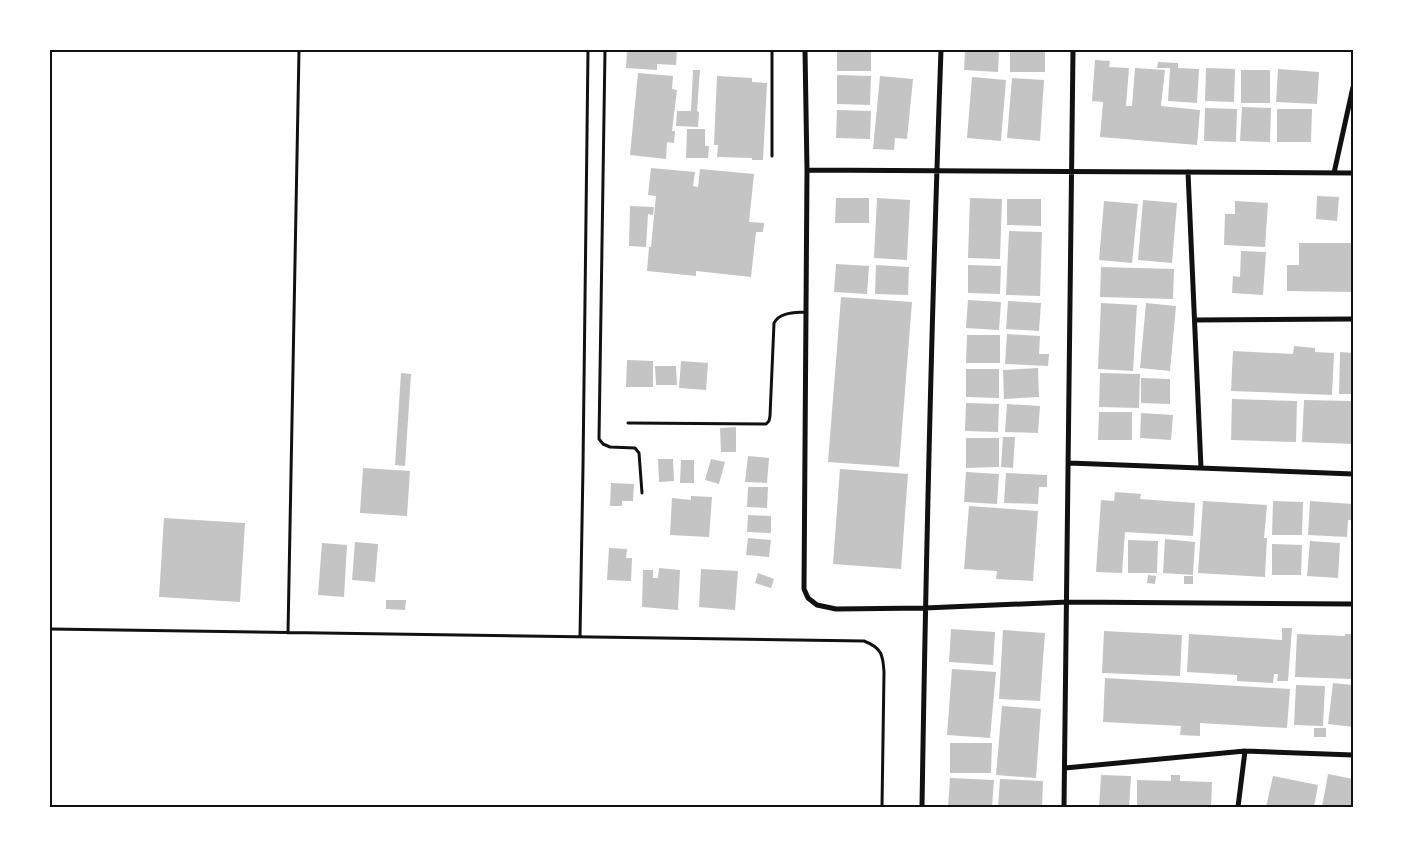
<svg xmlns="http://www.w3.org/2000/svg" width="1403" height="857" font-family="Montserrat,sans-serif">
<rect width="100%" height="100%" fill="#fff"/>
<!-- building -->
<path fill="#c4c4c4" d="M627,50h50l-1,15 -19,-1v6l-31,-2z
M837,50h34v21h-34z
M965,50h34l-1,22 -34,-2z
M1010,50h35v22h-35z
M1095,60l15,1 -1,6 20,1 -3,38h6l3,-38 30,2 -4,36 39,4 -3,35 -97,-8 3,-35 -11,-1z
M1158,62l20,1v5l21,1 -2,34 -29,-2 2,-33h-13z
M1206,68l29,1 -1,33 -29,-1z
M1278,69l41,3 -2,32 -41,-2z
M693,70h7l-3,41 2,1 -1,15 -22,-1 1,-15h14z
M1241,70h29v33h-29z
M638,73l35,3 -1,13 5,1 -5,41h3l-1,12 -7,-1 -1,17 -36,-4z
M837,75l34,1 -1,29 -33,-1z
M717,76l35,2v4l15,1 -4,77h-11v-2l-35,-1 1,-12h-4z
M880,76l33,3 -6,60 -12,-1 -1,12 -21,-1z
M972,77l34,3 -5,61 -34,-3z
M1012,78l32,2 -4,61 -33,-3z
M1242,107l29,1 -1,34 -30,-1z
M1205,108l32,1 -1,33 -32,-1z
M1277,109h35l-1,33h-34z
M837,110l34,1 -1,28 -34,-1z
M687,129h18v17h4l-1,12h-22z
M651,168l44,4 -2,14 5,1 2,-18 54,5 -5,48 15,1 -1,9h-7l-5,45 -55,-6v5l-49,-5 2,-24h2l5,-51 -8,-1z
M1317,196l22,1 -2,24 -21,-2z
M836,198h33v25h-34z
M877,198l33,2 -3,60 -33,-2z
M970,198l32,1 -2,60 -32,-1z
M1007,199h34v27l-34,-1z
M1143,200l34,3 -5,60 -34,-3z
M1104,201l34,3 -6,59 -33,-3z
M1235,201l33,2 -3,44 -41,-2 1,-31h10z
M630,206l24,1 -1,8 -5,-1 -2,33 -17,-1z
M1009,231l33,1 -2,64 -34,-1z
M1299,243h54v49l-66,-1v-26h12z
M1241,251l25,1 -3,43 -31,-2 1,-17 7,1z
M836,264l33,2 -2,28 -33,-2z
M876,265l33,2 -1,28 -33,-1z
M968,265l33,1 -1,28 -32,-1z
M1101,267l73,2 -1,30 -73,-2z
M841,297l71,5 -13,165 -71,-5z
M968,300l33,2 -2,28 -33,-2z
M1008,301l33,2 -2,28 -33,-2z
M1101,303l36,2 -4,66 -35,-2z
M1146,303l30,3 -6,65 -30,-3z
M1007,334l33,2 -1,18h10l-1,12 -43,-2z
M967,335h33v28h-34z
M1294,346l21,2v4l19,1 -2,42 -101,-4 2,-40 60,3z
M1340,352l13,1v41h-14z
M627,360l26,1v26h-27z
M681,361l27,2 -2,27 -27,-2z
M655,366h21l1,19h-21z
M1038,368l1,29 -35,2 -1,-29z
M966,369h33v29l-33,-1z
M401,373l10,1 -6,92 -10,-1z
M1100,373l40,1 -1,34 -40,-1z
M1141,378l29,1v25l-29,-1z
M1232,399l65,2 -1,41 -65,-2z
M1304,400l49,1v43l-51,-2z
M966,403l33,1 -1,28 -33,-1z
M1007,404l33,2 -2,27 -33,-1z
M1099,412h33v28h-34z
M1141,413l32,2 -2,25 -31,-2z
M736,427v25h-15l-1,-24z
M1003,437h12l-2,31 -12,-1z
M966,438h33v29l-33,1z
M748,456l21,2 -2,25 -22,-1z
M658,459h15l1,22 -15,1z
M711,459l14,3 -6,22 -14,-4z
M681,460h13v23h-14z
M363,468l47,3 -3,45 -47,-3z
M840,469l68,5 -7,95 -68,-5z
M966,472l33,2 -2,30 -33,-2z
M1006,473l41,2v12h-8l-1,17 -34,-1z
M611,483l23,1 -1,17h-11v5h-12z
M748,487h20l-1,21 -20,-1z
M1115,492l26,2 -1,5 55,4 -2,33 -68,-4 -3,41 -26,-1 5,-72 13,1z
M691,496l21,1 -3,40 -39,-2 2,-37 19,2z
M1203,501l64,4 -3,33h3l-2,39 -67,-4z
M1273,501l30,1 -1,33h-30z
M1310,501l43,3v16h-5l-1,17 -39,-2z
M969,506l69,5 -5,70 -37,-2 1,-8 -33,-2z
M748,515l23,1v17l-24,-1z
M164,518l81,5 -5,79 -81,-5z
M748,538l23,2 -2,17 -23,-2z
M1165,539l30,3 -2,33 -30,-2z
M1128,540l30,1 -1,32h-29z
M1310,541l30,2 -2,35 -31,-2z
M355,542l23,2 -3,38 -23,-2z
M322,543l25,2 -3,52 -26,-2z
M1272,544l30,1 -1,30h-29z
M609,548l18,1 -1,9h6l-1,23 -24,-1z
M659,568l21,2 -2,40 -36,-3 1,-37h10v8h5z
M701,569l37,2 -3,39 -36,-3z
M758,573l16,6 -3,9 -16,-5z
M1148,575l8,1 -1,8 -8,-1z
M1184,576h9v8h-9z
M386,600h20l-1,10 -19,-1z
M1282,628h10l-4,53h-11l1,-7h-4l-1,9 -36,-2v-6l-50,-3 2,-38 93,6z
M951,629l44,3 -2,33 -44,-3z
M1003,630l42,3 -5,68 -41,-2z
M1104,631l78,4 -2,41 -78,-3z
M1297,634l48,2v-2h8v45l-58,-2z
M952,669l44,3 -6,66 -43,-3z
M1105,678l185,11 -3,39 -87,-5v13l-20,-1 1,-9 -78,-4z
M1333,683l20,2v42l-25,-3z
M1296,685l29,1 -2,40 -29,-1z
M1002,706l39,3 -5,69 -40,-3z
M1314,728h12v9h-12z
M950,743h42l-1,30h-41z
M1328,774l25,5v28h-31z
M1101,775l30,1 -2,31h-30z
M1171,775h9v6l32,1 -1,25h-74v-27l34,1z
M1273,776l45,9 -4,22h-48z
M950,778l44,2 -2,27h-44z
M1000,779l43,2 -1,26h-44z"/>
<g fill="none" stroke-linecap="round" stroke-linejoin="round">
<!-- service -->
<path stroke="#111" stroke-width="3" d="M605,50l-6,389 4,5 7,3 25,1 4,5 3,40
M772,50v106
M628,423l138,1 3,-3 1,-5 4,-93c6,-11 20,-10 32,-11
M50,629l814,12c18,7 19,14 20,31l-2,135
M288,633l11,-583
M580,637l3,-170 5,-417"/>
<!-- minor -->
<path stroke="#111" stroke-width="5" d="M805,50l2,120 -3,419 4,9 9,7 19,4 89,-1 143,-6 285,2
M807,170l546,3
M1188,172l13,296
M1334,173l19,-86
M1195,320l158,-1
M1069,463l284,11
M1065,768l180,-17 108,4
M922,807c4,-252 10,-505 19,-757
M1064,807c5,-252 4,-505 9,-757
M1238,807l7,-56"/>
</g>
<!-- border -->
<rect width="1403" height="857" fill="none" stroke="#ffffff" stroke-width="102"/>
<rect x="51" y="51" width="1301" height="755" fill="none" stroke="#111" stroke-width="2"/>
</svg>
